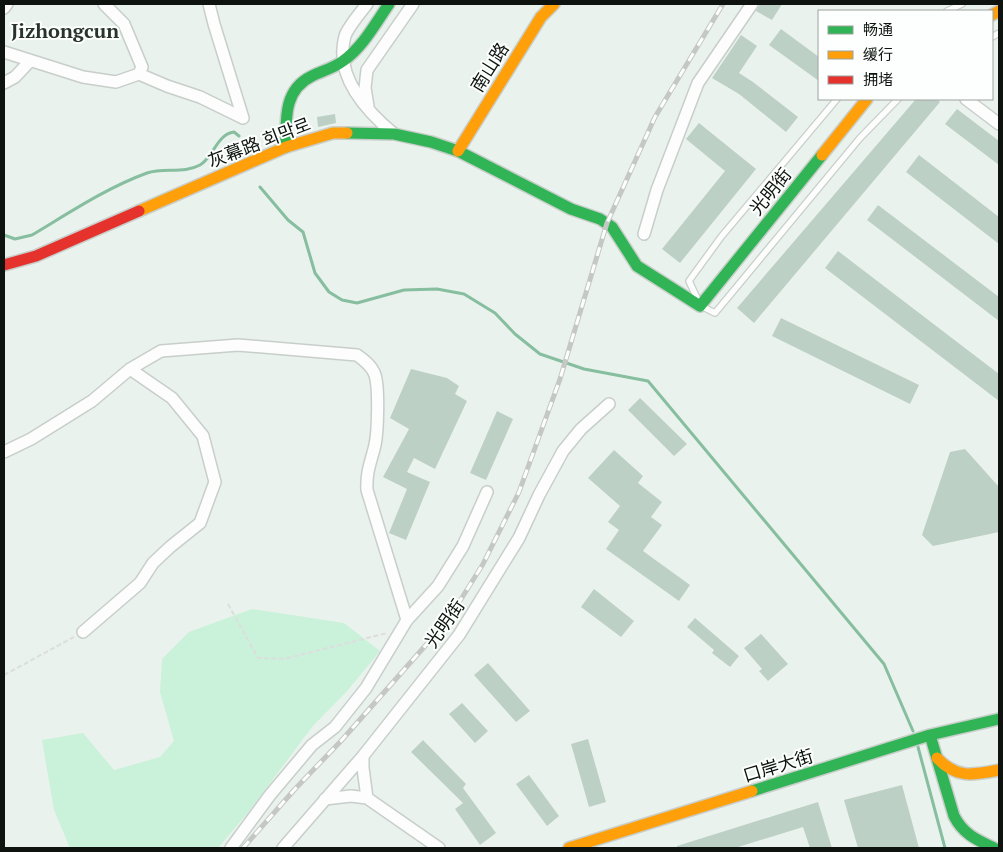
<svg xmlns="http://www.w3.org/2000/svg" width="1003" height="852" font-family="'PT Serif','Noto Sans SC','Noto Sans KR',serif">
<rect width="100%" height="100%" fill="#eaf2ed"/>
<!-- green -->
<path fill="#caf1d9" d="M252,609l92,14 36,28 -32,39 -36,37 -62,83 -32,38h-148l-16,-38 -12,-70 41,-7 31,37 46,-13 14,-16 -14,-49 2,-33 27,-27z"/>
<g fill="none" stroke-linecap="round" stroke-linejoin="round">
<!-- stream -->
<path stroke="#86be9f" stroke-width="3" d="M260,187l28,33 15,12 12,41 14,19 13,8 15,3 47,-13 33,-1 27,5 31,19 20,21 25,20 44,15 64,12 236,283 29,67
M4,235l11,4 17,-4c37,-22 74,-47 115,-62 16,-6 37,1 53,-8 13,-7 17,-31 34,-33l5,4
M918,747l27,101"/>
</g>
<!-- building -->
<path fill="#bdd0c5" d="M760,4h22l-10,16 -16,-9z
M781,29l38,28v24l-50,-36z
M741,35l16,11 -18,27 14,9 45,35 -12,15 -47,-38 -27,-16z
M916,99h21l3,3 -186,221 -17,-15z
M957,109l42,32v24l-54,-41z
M335,114l1,9 -18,4 -1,-10z
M699,123l57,46 -76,94 -18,-14 63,-78 -39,-32z
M919,155l80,62v27l-93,-72z
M878,205l121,92v24l-132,-101z
M838,251l161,123v27l-174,-133z
M781,318l138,67 -9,19 -138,-68z
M411,369l36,9 12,8 -4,8 12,7 -32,68 -21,-11 -7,14 23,10 -24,58 -17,-7 18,-44 -24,-12 26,-48 -19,-11z
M640,398l47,46 -13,12 -46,-46z
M497,411l16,8 -27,61 -16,-7z
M965,449l34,38v45l-66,14 -11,-11 28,-83z
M614,450l29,26 -5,7 24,19 -11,15 11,8 -19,26 47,34 -11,16 -73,-52 13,-19 -11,-8 12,-16 -32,-28z
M594,589l40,32 -13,16 -40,-30z
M695,618l44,38 -9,11 -18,-14 2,-3 -27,-23z
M761,634l27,30 -20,17 -9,-10 3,-2 -18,-21z
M488,663l42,48 -14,11 -42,-47z
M462,703l26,28 -13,12 -26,-29z
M588,739l18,63 -17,5 -18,-63z
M423,740l43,44 -3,4 33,45 -16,12 -25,-36 8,-6 -52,-51z
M529,775l30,41 -12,10 -31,-42z
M902,785l17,63h-61l-14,-48z
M818,802l14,46h-22l-7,-21 -68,21h-58v-2z"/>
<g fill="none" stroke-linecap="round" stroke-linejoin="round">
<defs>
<path id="lane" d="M947,11l15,-7
M992,37l7,-4
M697,298l-8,-17 32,-44 116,-138
M703,307l12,6 145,-175 38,-39"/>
<path id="street" d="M104,4l20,20 18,43 -3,7
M209,4l5,20 29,94
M367,4c-6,8 -19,23 -22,32 -11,40 20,74 49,98
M4,8l3,-4
M4,52l79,25 33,5 23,-8 28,12 33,11 43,21
M4,83l11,-6 15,-16
M966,99l33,25
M368,106l-3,-18 2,-18 46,-66
M644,234l13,-44 41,-107 54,-79
M4,452l27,-13 61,-38 38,-32 31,-18 77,-6 119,10c7,5 15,11 18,20 4,12 3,56 0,70 -4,17 -9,26 -8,45l40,130
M83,632l57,-49 13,-20 17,-16 30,-24 15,-41 -12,-46 -31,-38 -42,-29
M363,756v12l4,30
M325,799l26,-3 16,2 72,50
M231,848l39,-53 42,-50 23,-18 31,-39 41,-68 31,-34 25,-40 24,-54
M283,848l80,-92 96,-121 60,-97 20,-43 24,-44 18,-22 28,-25"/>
<path id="fast" d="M347,133l47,1 37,8 27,9 113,58 29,10 12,8 25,39 63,40 122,-151
M286,147c0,-27 -3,-57 26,-71 10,-5 22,-8 31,-15 20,-14 32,-37 46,-57
M930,735l24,81c9,18 23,24 40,32
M752,791l178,-56 69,-16"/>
<path id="slow" d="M992,15l7,-4
M458,151l83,-134 13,-13
M822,155l45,-56
M139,211l147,-64 47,-14h14
M937,758c20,21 36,17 62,12
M569,848l183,-57"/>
<path id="jam" d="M4,265l32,-9 103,-45"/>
</defs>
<!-- lane casing -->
<use href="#lane" stroke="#c8ceca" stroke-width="8"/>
<!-- street casing -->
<use href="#street" stroke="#c8ceca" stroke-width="14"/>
<!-- fast casing -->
<use href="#fast" stroke="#c8ceca" stroke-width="14"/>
<!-- slow casing -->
<use href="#slow" stroke="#c8ceca" stroke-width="14"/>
<!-- jam casing -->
<use href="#jam" stroke="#c8ceca" stroke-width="14"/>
<!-- path -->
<path stroke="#dcdedd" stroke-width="2" stroke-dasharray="5 2.5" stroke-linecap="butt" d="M228,604l30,54 26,1 103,-26
M4,675l70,-38"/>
<!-- lane -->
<use href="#lane" stroke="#fcfdfc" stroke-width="5.5"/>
<!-- street -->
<use href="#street" stroke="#fcfdfc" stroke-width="11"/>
<!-- fast -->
<use href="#fast" stroke="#30b455" stroke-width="11"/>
<!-- slow -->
<use href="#slow" stroke="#ff9f0a" stroke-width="11"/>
<!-- jam -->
<use href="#jam" stroke="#e5322d" stroke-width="11"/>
<defs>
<path id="rail" d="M243,848l52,-59 46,-48 107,-121 35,-56 36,-72 41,-113 47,-156 48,-106 68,-113"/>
</defs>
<!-- rail casing -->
<use href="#rail" stroke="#c5c7c5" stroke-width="5"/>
<!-- rail -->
<use href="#rail" stroke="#fcfffd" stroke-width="3" stroke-dasharray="9" stroke-linecap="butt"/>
</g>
<g text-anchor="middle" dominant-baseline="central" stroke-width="4" stroke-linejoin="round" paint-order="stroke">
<!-- street labels -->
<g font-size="18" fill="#0e1310" stroke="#fcfffd">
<text transform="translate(489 67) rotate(-58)">南山路</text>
<text transform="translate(259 142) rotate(-21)">灰幕路 회막로</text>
<text transform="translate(770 191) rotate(-51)">光明街</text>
<text transform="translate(444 623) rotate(-55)">光明街</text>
<text transform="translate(778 765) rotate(-17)">口岸大街</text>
</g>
<!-- quarter labels -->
<g font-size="20" font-weight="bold" fill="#2a342e" stroke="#fcfffd">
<text x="65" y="30">Jizhongcun</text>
</g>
</g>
<!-- border -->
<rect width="1003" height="852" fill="none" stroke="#0e1310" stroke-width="10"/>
<!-- legend -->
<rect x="818" y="10" width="175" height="90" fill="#fcfffd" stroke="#9da19e"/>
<rect x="828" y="26" width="25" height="8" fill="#30b455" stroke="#9da19e"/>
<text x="863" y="35" font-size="15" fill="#0e1310">畅通</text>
<rect x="828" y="51" width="25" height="8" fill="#ff9f0a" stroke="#9da19e"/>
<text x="863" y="60" font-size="15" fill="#0e1310">缓行</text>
<rect x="828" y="76" width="25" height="8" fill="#e5322d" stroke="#9da19e"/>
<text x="863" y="85" font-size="15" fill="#0e1310">拥堵</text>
</svg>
